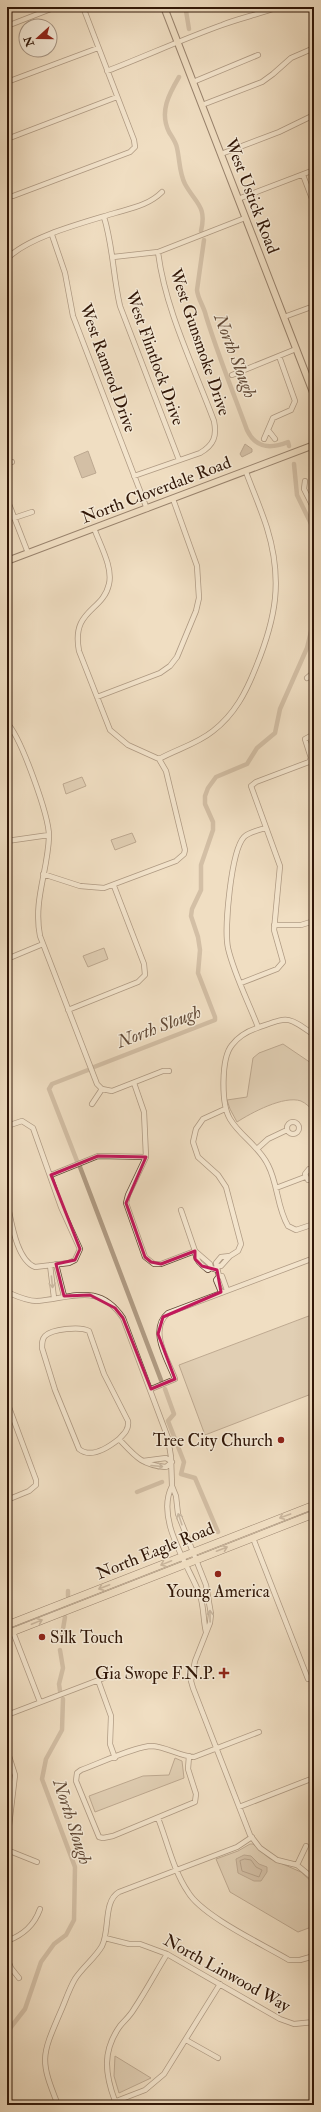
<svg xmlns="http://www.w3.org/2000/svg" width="321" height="2112" font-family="'IM FELL Double Pica',serif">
<rect width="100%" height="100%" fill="#f0dec2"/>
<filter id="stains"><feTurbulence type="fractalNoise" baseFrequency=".005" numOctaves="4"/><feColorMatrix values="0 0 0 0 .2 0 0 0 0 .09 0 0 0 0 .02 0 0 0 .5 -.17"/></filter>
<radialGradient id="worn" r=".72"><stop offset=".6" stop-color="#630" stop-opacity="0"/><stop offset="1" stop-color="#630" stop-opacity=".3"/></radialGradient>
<!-- green -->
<path fill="#cfbca2" stroke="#806954" d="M82,777l4,9 -20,8 -3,-10z
M132,833l4,9 -21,8 -4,-10z
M104,948l4,11 -20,8 -5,-11z
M283,1044l31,21v46c-4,-3 -8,-8 -13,-10 -17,-6 -50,12 -64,21l-7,-13 -3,-9 20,-3 6,-39 6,-5z
M314,1314v79l-109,42 -26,-70z
M175,1758l7,3 2,17 -89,34 -6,-16 54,-20 26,-1z
M250,1844h3l16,14 32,14 13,12v42l-16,6 -68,-40 -14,-33 22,-8z
M115,2056l36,22 -32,15 -5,-17z"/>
<!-- water -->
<path fill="#af9a82" stroke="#7c6551" d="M245,444l7,5v3l-10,5 -2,-3z
M88,451l8,22 -14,5 -8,-21z
M244,1855l7,1 8,8 8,3v5l-6,9h-7l-16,-8 -2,-14z"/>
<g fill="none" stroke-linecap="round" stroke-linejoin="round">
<!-- shore -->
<path stroke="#705844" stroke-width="1" d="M245,1859l6,1 5,7 6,3 -3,7 -17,-6 -2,-10z"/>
<!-- canal -->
<path stroke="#af9a82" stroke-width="4.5" d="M189,29l-3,-18 9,-4
M179,77c-10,17 -20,35 -10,55 3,5 7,10 8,16 3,13 2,24 8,36 11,20 22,22 16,47
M204,240l-7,50c1,10 7,16 9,26 12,39 27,76 41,114 9,19 24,19 41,12l1,4
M294,464l3,31 17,35
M94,1067l121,-47v-3l-17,-44 2,-23 -2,-13 -7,-21 1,-7 9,-19v-25l12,-35v-8l-8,-18v-8l3,-8 8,-11 31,-13 10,-16 18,-15 5,-24 27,-61 7,-29
M77,1161l-28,-72 3,-5 36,-14
M80,1167l81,213
M165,1389l9,25 -6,7 16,41 -3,12 14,4 23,54
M137,1492l25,-10
M68,1596v-5
M61,1641l4,-24
M60,1691l-1,-7 4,-16 -3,-18
M7,2032l18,-23 16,-47 13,-18 12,-9 8,-15 1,-53 -33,-88 4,-20 16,-29 1,-31
M7,2067l2,16 -2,8"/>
<defs>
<path id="minor" d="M7,26l49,-19
M107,71c39,-15 76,-32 115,-46 18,-7 38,-11 56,-18
M7,82l91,-34
M193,82l65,-27
M202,105l60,-23 11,-8 18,-16 23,-10
M7,139l110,-42
M221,154l58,-22 35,-17
M303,175l11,29
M7,196h6l117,-44 5,-5 -1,-7 -51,-133
M238,199l76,-29
M104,217c9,29 9,59 16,89l59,154
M52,235l13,38 8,43 74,193
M113,257l45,-5 87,-34
M7,259c20,-22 79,-37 108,-46 17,-5 34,-8 47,-21
M284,317l30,-11
M232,375l64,-26
M268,430l7,9
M264,439l9,-21 18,-8 4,-9 -16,-45
M7,463l5,-1
M134,476l66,-23c14,-8 17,-17 14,-32 -20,-54 -49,-112 -56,-169
M305,481l-1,8 10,20
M7,499l21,54
M14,518l18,-6
M307,678l7,-6
M97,697l63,-24 10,-7 7,-9 19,-46 3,-13 -2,-32 -24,-67
M7,723c14,14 42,93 42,113 -1,35 -16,64 -9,100l57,148 5,5
M159,759c18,-10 38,-15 54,-28 22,-17 33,-39 43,-64 20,-49 27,-87 11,-139 -6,-19 -14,-37 -21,-56
M314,816v6
M7,841l42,-6
M43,874l37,12 24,2 72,-27 8,-7 1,-4 -19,-79 -7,-12 -31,-14 -18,-15 -31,-79c-8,-42 24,-39 30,-67 4,-17 -9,-39 -15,-56
M274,925h27l13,-4
M7,959l36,-15
M241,983l36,-14 6,-7 -9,-32 6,-64 -29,-80 5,-4 53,-20 2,-4 -6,-19 9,-5
M68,1010l70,-28 7,-7 -1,-11 -30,-78
M258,1027c-10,-26 -24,-53 -30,-79 -4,-19 3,-97 16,-111 5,-5 15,-7 22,-9
M314,1035c-28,-20 -25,-18 -57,-7 -9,3 -19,9 -25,17 -11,13 -11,59 -2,74 10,17 29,27 38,46 10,19 9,43 20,61l8,4 18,-6
M134,1083l10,29 2,45 -18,38 -2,8 19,54 9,7h7l34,-13 -14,-41
M102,1089l10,2 51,-20h6
M92,1104l10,-15
M225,1109l-22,10 -7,10 -3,13 5,15 20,18 8,12 15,57 -3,7 -8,5
M287 1128a6 6 0 1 1 12 0a6 6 0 1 1-12 0Z
M7,1126l15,-5 11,7 28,79 19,42 -5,11 -6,3 -34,4c-19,-7 -24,-48 -28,-65
M257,1149l11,-10 19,-9
M314,1169h-5l-4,5 3,6h6
M51,1175l47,-19 48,1
M276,1188l29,-11
M56,1264l8,32
M50,1265l4,33
M218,1266h3l9,-10 -9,1 -5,6 3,13 -3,4 5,12
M211,1268l-1,-4 -15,-13c1,10 5,13 13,19l3,-2 6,2
M219,1276h3l5,14
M7,1292c9,4 19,9 30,9 35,-3 62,-19 86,17l45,120 3,19 1,29 4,10 2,18 28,71 5,29 -1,9 -15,38 -4,20 2,7 57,147 10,13 17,12 20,5 17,14
M7,1300v4
M151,1389l24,-10c-7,-19 -27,-49 -7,-66l146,-55
M7,1402l29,78v5l-7,6 -22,9
M119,1439c6,-6 10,-10 9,-18l-24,-47 -15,-43c-9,-5 -37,-2 -44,5 -3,3 -3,7 -3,12l13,42 24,59c12,10 30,-2 40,-10 16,17 22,26 47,28l6,-5 -6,-4 -23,3
M172,1486c-17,33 16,78 28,109 4,12 3,25 6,37
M253,1538l55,141
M7,1613l4,11
M13,1632l27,70
M98,1680l13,36 -1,28 5,14
M7,1715l110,-42
M7,1750l8,25 -8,68
M189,1756l-1,13 8,25 -1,8 -82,34 -10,2 -4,-1 -23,-56 1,-8 4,-3c17,-6 55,-24 71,-24 15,1 27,10 42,11l65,-25
M239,1807l72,-28
M158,1818c9,23 16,54 30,74 14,24 76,53 101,68h11l14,-4
M7,1850l30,12
M297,1865l9,-19
M105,1938l24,6h11l27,10 113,65 14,5 20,-2
M7,1941c16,-6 27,-15 33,-32
M7,1958l4,10 8,10
M186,2040l32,18
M115,2101c-10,-27 -13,-50 5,-75 5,-6 10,-10 14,-17 12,-18 22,-37 33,-55
M58,2105c-18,-45 -17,-48 2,-92 5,-11 9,-24 15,-34 8,-12 20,-21 27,-33 8,-15 1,-45 17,-54l118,-45 15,-10
M106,2105l39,-15 19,-16 56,-90
M309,2105l5,-3"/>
<path id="major" d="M164,7l150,388
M7,561l307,-116"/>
<path id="highway" d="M7,1625l307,-120
M7,1634l307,-120"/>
</defs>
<!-- minor casing -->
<use href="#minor" stroke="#604836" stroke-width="6"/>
<!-- major casing -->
<use href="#major" stroke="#301607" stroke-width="8"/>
<!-- highway casing -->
<use href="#highway" stroke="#301607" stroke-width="8"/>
<!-- minor -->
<use href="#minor" stroke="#f5ead7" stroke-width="4.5"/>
<!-- major -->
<use href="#major" stroke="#f0dec2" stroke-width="6"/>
<!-- highway -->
<use href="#highway" stroke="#f0dec2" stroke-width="7"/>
</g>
<!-- one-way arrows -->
<defs><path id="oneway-shaft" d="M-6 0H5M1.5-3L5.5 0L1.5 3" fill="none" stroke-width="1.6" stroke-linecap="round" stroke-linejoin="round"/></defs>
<g stroke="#9c8b79">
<use href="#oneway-shaft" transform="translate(52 1282) rotate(84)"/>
<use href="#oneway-shaft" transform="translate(157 1466) rotate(5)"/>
<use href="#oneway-shaft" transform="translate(180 1519) rotate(-109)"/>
<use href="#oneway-shaft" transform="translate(210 1616) rotate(-91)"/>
</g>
<g stroke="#9a846e">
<use href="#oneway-shaft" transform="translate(285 1516) rotate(160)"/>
<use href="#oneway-shaft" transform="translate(222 1549) rotate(-21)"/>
<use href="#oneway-shaft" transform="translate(166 1563) rotate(158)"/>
<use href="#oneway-shaft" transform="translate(104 1587) rotate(159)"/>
<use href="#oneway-shaft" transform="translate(37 1622) rotate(-22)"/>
</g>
<!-- marked area -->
<path d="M0 0H321V2112H0ZM98,1156l48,1 -20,46 19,54 6,5 10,2 34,-13v8l7,7 15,4 4,22 -58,25 -5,17 17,45 -24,10 -28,-71 -8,-10 -25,-13 -26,1 -8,-32 19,-4 5,-11 -29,-74z" fill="#f0dec2" fill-opacity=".55" fill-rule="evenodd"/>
<path fill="none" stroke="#c2185b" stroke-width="3" stroke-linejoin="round" d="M98,1156l48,1 -20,46 19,54 6,5 10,2 34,-13v8l7,7 15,4 4,22 -58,25 -5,17 17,45 -24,10 -28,-71 -8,-10 -25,-13 -26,1 -8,-32 19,-4 5,-11 -29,-74z"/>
<!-- markers -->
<g fill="#8f2418" stroke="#f5ead7" stroke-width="1.5">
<circle cx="281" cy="1440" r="4"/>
<circle cx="218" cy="1574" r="4"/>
<circle cx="42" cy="1637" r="4"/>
<path d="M222 1667h4v4h4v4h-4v4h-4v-4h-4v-4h4z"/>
</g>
<g text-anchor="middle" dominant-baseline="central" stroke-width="3" stroke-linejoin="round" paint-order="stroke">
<!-- street labels -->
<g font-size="17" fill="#301607" stroke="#f5ead7">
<text transform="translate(252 196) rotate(69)">West Ustick Road</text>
<text transform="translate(200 342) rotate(71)">West Gunsmoke Drive</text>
<text transform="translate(155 358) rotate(70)">West Flintlock Drive</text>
<text transform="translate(108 368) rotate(70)">West Ramrod Drive</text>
<text transform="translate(156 490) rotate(-21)">North Cloverdale Road</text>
<text transform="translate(155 1551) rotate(-22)">North Eagle Road</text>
<text transform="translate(227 1973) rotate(29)">North Linwood Way</text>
</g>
<!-- poi labels -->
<g font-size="17" fill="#301607" stroke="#f5ead7" text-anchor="end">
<text x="273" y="1440">Tree City Church</text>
<text x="218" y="1591" text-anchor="middle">Young America</text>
<text x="50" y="1637" text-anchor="start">Silk Touch</text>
<text x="215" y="1673">Gia Swope F.N.P.</text>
</g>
<!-- water labels -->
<g font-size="18" font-style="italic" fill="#634b38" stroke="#f5ead7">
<text transform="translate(235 356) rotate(69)">North Slough</text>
<text transform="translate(159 1027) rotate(-21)">North Slough</text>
<text transform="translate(72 1822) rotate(72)">North Slough</text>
</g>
</g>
<!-- margin -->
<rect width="321" height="2112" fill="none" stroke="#f0dec2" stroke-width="24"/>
<rect x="8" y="8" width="305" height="2096" fill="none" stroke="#301607" stroke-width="2"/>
<rect x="12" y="12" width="297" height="2088" fill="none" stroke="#301607"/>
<!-- north arrow -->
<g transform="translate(38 38) rotate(249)"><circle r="19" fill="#f5ead7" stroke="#a69584"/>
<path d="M0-3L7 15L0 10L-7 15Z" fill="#8f2418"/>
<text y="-6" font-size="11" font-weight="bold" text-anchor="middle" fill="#301607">N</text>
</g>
<rect width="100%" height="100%" filter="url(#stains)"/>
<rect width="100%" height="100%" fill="url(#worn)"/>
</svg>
